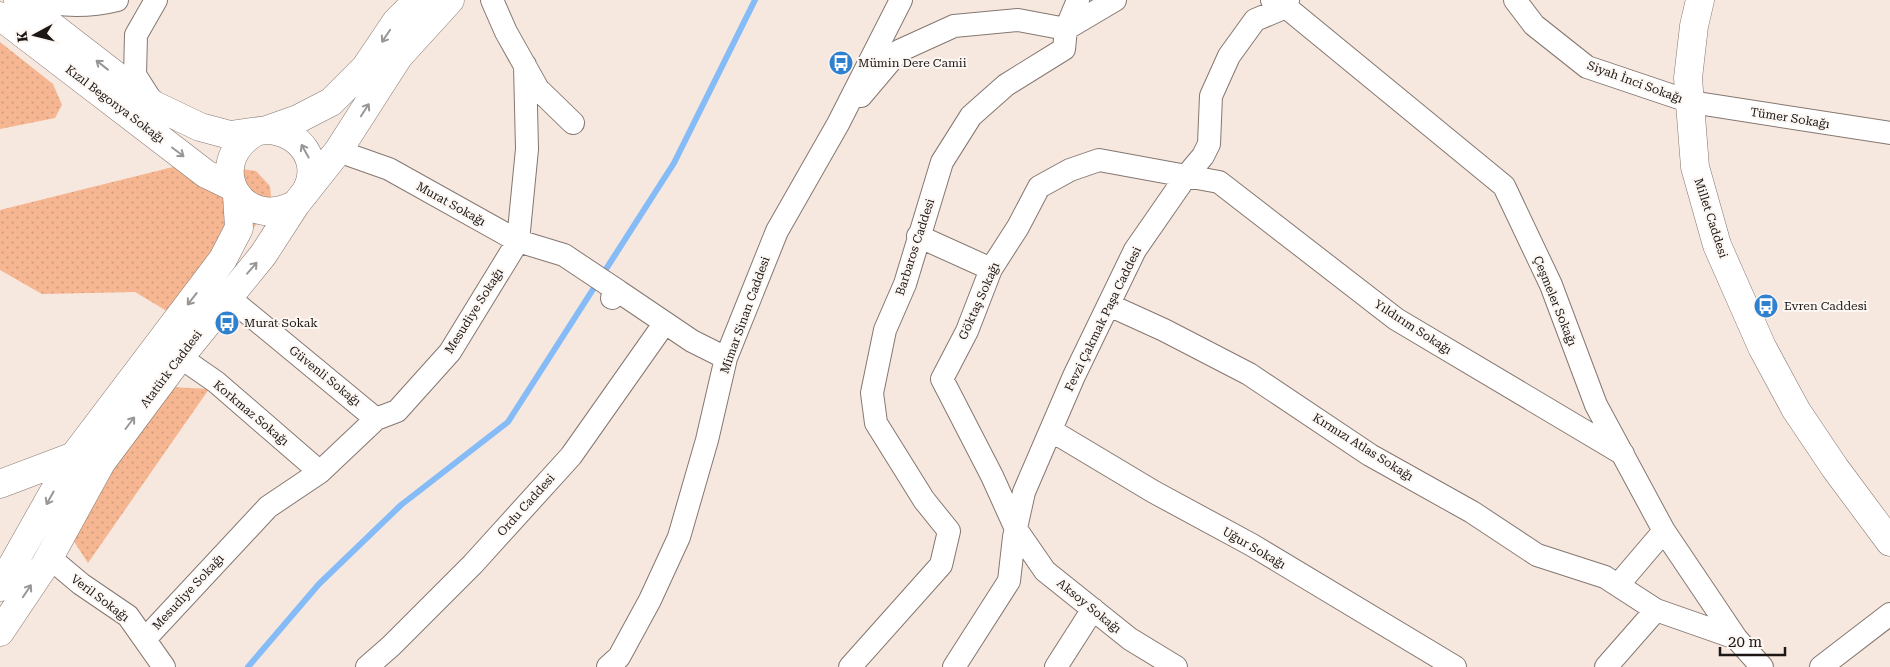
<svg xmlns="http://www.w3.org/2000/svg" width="1890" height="667" font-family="'Roboto Serif',serif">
<defs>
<pattern id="grass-dots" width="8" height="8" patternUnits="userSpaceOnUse" patternTransform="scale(1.25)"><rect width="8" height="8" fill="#f5b691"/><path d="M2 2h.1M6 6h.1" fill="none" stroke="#d19c7c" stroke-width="1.8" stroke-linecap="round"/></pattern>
</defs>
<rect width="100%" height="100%" fill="#f7e8df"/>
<!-- grass -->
<path fill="url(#grass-dots)" d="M0,42l53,42 9,21 -7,13 -55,11z
M193,162l63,9 14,15 2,21 -97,109 -40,-24 -93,2 -42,-24v-60z
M171,387l38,2 -121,174 -19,-29 37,-67z"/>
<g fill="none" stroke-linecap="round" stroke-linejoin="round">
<!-- stream -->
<path stroke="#85bbf7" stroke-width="6" d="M248,667l71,-83 82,-79 107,-83 166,-259 81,-163"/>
<defs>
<path id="street" d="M32,0c28,6 57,7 85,0
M492,0l14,32 32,57 35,34
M1272,0l14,7 218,179 47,99 45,120 68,126 72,107 26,29
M1515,0l19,25 53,42 104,35 199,31
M1066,29l49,-29
M861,96l38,-45 55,-25 64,-6 48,9
M151,100l-16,-25 1,-40 20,-35
M338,151l51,18 129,72 46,14 54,36
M918,236l73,33
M227,296l149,123
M612,298l6,-7 74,50 34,17
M1109,305l55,25 85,44 121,81 102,57 65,43 68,22 51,33 80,28
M180,357l36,25 104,90
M1052,431l102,61 98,53 203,122
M50,558l31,26 47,32 36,51
M1618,585l46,-54
M145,639l123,-132 52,-35 56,-53 21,-8 53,-59 68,-111 9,-92 -2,-84
M367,667l24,-21 82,-82 98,-108 93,-132
M608,667l11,-10 31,-57 29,-63 28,-97 19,-82 51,-127 61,-107 63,-124
M850,667l91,-102 8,-34 -25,-31 -48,-77 -4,-30 13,-63 20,-46 37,-122 29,-46 35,-31 58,-36 2,-20 12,-29
M954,667l55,-86 5,-44 10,-45 50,-116 61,-126 52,-75 16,-19 6,-12 2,-48 18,-40 26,-36 31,-13 2,-7
M1056,667l37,-58
M1176,667l-46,-28 -85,-68 -29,-42 -24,-53 -50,-97 25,-48 24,-62 27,-42 21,-40 31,-17 29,-10 120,22 177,137 227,135
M1606,667l50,-57
M1821,667l69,-53"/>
<path id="secondary" d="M18,0l136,105 46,22 30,8 37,-5 31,-11 33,-17 34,-34 31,-46 22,-22
M1700,0l-6,26 -6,52 7,89 22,78 45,102 34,63 39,58 55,74
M0,16l206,158 27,13
M267,130c33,1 56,32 38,63
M254,133c-52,32 -12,101 42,71
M0,484l74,-28 9,2
M0,587l74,-131 149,-197 16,-31 -2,-33
M0,632l45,-67 56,-102 79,-106 83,-102 33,-51 42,-53 61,-95 51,-56"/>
</defs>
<!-- street casing -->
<use href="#street" stroke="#857770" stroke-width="24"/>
<!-- secondary casing -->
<use href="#secondary" stroke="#857770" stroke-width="29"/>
<!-- street -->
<use href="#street" stroke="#fff" stroke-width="22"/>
<!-- secondary -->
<use href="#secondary" stroke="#fff" stroke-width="28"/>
</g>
<!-- one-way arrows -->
<defs><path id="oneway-shaft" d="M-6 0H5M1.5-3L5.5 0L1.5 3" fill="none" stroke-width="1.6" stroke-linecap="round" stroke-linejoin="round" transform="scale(1.25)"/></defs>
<g stroke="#999795">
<use href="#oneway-shaft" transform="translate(386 36) rotate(124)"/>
<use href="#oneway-shaft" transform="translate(102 65) rotate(-142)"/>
<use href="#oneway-shaft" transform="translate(365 110) rotate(-57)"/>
<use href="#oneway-shaft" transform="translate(305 151) rotate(-119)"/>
<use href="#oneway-shaft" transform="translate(178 152) rotate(37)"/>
<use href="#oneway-shaft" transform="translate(252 268) rotate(-49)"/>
<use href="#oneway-shaft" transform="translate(192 299) rotate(128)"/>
<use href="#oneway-shaft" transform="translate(130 423) rotate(-53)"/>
<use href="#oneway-shaft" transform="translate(50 498) rotate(119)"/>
<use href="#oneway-shaft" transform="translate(27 591) rotate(-56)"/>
</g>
<!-- icons -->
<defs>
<symbol id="bus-disc" viewBox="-11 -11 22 22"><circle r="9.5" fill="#2f80cf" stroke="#fdf7f4"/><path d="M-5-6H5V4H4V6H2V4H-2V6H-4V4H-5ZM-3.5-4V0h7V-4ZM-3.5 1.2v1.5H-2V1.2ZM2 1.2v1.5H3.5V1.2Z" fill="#fff"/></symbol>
</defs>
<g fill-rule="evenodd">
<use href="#bus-disc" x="827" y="49" width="28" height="28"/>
<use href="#bus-disc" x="1752" y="292" width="28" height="28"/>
<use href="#bus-disc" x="213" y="309" width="28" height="28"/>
</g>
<g text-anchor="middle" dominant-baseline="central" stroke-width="4" stroke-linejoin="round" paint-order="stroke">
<!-- poi labels -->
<g font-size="12" fill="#1c1714" stroke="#fdf7f4" text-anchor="start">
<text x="858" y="63">Mümin Dere Camii</text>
<text x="1784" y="306">Evren Caddesi</text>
<text x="244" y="323">Murat Sokak</text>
</g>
<!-- street labels -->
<g font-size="12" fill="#1c1714" stroke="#fdf7f4">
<text transform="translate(1635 82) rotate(20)">Siyah İnci Sokağı</text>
<text transform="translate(115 104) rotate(37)">Kızıl Begonya Sokağı</text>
<text transform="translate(1790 118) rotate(9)">Tümer Sokağı</text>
<text transform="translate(451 204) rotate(29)">Murat Sokağı</text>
<text transform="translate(1711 218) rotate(72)">Millet Caddesi</text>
<text transform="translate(915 247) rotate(-72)">Barbaros Caddesi</text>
<text transform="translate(979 301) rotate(-66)">Göktaş Sokağı</text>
<text transform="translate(1555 301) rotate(68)">Çeşmeler Sokağı</text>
<text transform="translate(474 311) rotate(-58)">Mesudiye Sokağı</text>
<text transform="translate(745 315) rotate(-70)">Mimar Sinan Caddesi</text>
<text transform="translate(1103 319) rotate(-64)">Fevzi Çakmak Paşa Caddesi</text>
<text transform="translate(1413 327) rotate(33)">Yıldırım Sokağı</text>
<text transform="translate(171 369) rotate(-53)">Atatürk Caddesi</text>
<text transform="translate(325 376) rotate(39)">Güvenli Sokağı</text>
<text transform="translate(251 413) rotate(40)">Korkmaz Sokağı</text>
<text transform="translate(1363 447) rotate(32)">Kırmızı Atlas Sokağı</text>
<text transform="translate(526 505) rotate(-48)">Ordu Caddesi</text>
<text transform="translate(1254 548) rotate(30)">Uğur Sokağı</text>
<text transform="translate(188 592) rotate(-47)">Mesudiye Sokağı</text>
<text transform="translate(100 598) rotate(37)">Veril Sokağı</text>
<text transform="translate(1089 606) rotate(39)">Aksoy Sokağı</text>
</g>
</g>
<!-- north arrow -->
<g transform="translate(35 35) rotate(263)" stroke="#fdf7f4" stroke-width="4" paint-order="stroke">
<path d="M0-4L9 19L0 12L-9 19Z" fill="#1c1714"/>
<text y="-8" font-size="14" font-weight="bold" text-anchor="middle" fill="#1c1714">K</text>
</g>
<!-- scale -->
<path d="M1720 647v8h65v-8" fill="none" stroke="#1c1714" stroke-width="2.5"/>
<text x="1728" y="647" font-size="15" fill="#1c1714" stroke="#fdf7f4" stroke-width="4" paint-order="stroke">20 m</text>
</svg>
